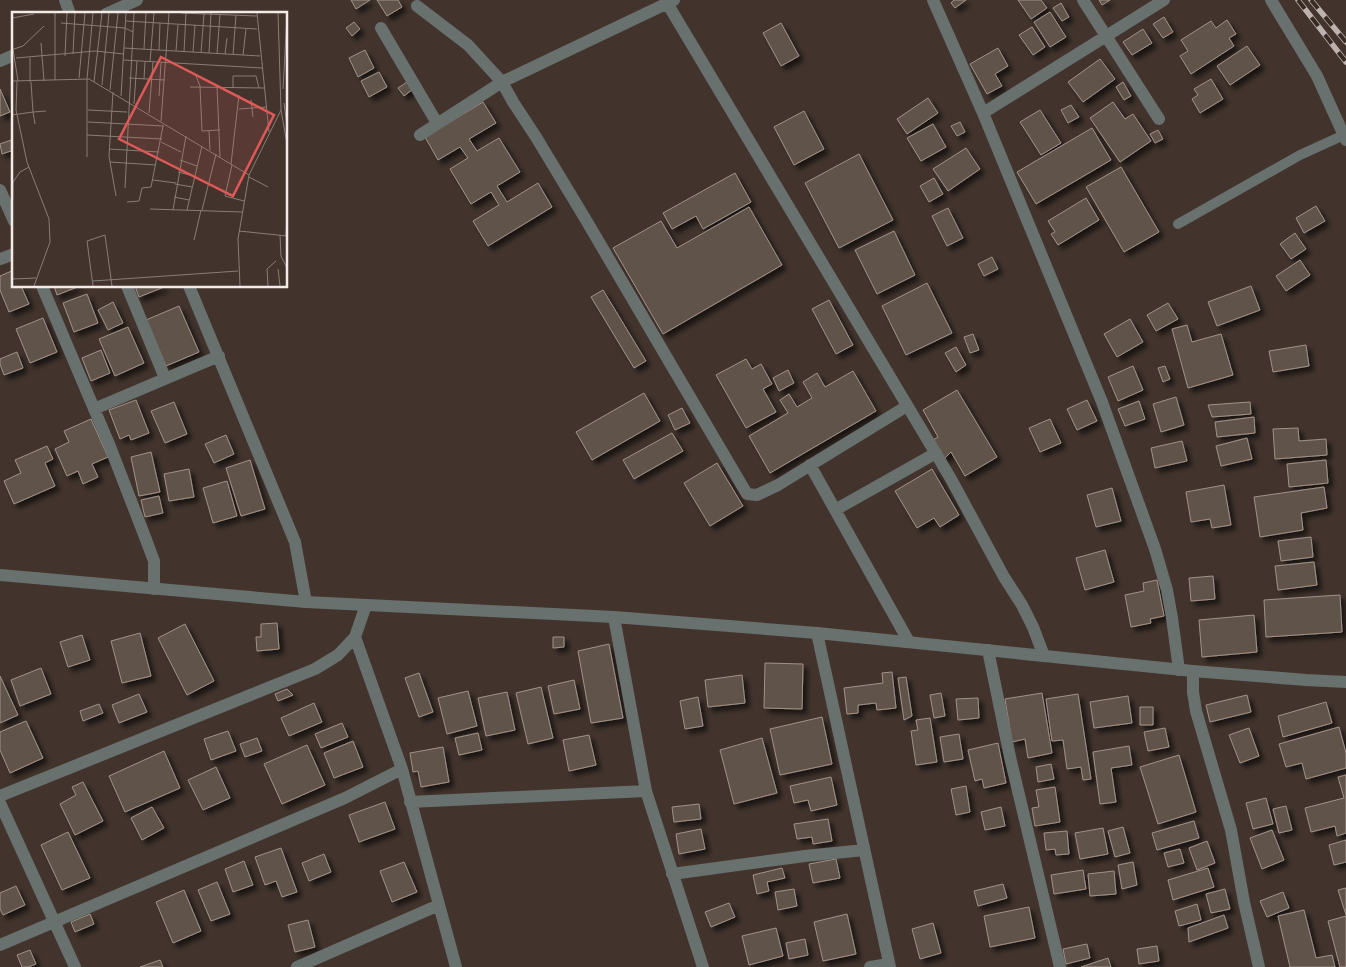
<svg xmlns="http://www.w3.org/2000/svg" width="1346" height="967" font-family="Rubik,sans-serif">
<defs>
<filter id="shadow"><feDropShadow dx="4.5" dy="4.5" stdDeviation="2.5" flood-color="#0009"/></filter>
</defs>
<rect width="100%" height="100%" fill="#42342d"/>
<!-- building -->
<path fill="#60524a" stroke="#a29289" filter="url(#shadow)" d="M351,0h19l-14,9z
M377,0h21l4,7 -15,9z
M954,0h12l-11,8 -4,-5z
M1018,0h23l6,8 -16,11z
M1099,0h11l-8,5z
M1061,3l8,14 -7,4 -9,-13z
M1050,12l16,25 -16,10 -16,-25z
M1164,17l9,15 -10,6 -10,-14z
M1227,20l9,14 -7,4 5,8 -43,28 -11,-18 8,-5 -7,-11 30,-19 5,7z
M354,22l6,7 -8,7 -6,-8z
M781,23l18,33 -18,10 -18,-33z
M1032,27l13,20 -12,8 -14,-20z
M1143,29l9,14 -20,12 -9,-13z
M1247,46l13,19 -30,20 -13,-19z
M998,48l10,18 -13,8 7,12 -15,8 -17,-30z
M365,50l9,18 -16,9 -9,-19z
M1100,59l15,20 -32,23 -15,-20z
M379,72l8,15 -18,10 -8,-16z
M1211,79l12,20 -23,14 -8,-14 6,-4 -4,-6z
M407,82l6,7 -9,7 -6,-8z
M1123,82l8,14 -7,4 -8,-13z
M0,89l10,23 -10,4z
M928,98l10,15 -31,21 -10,-15z
M483,102l13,21 -27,16 8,12 22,-13 21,34 -23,14 10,16 31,-19 14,24 -64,39 -15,-25 26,-16 -8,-13 -20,12 -21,-35 18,-11 -8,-11 -22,13 -13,-23z
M1113,102l12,17 8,-5 18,27 -31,21 -30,-44z
M1071,105l8,12 -11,6 -7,-13z
M1040,110l21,33 -20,12 -21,-33z
M804,111l20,38 -30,16 -20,-38z
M960,122l5,10 -8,4 -6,-10z
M933,124l13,23 -25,14 -14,-23z
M1092,128l19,32 -75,44 -19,-32z
M1158,130l5,9 -8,4 -5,-9z
M14,139v11l-12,4 -2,-10z
M966,148l14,21 -32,22 -15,-22z
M859,154l34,66 -54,28 -34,-65z
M1121,167l38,65 -35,20 -38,-65z
M735,173l16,29 -48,27 -7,-13 -24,13 -9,-16z
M934,178l9,16 -14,8 -9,-16z
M1086,198l13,22 -41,25 -7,-11 4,-2 -7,-11z
M1316,206l9,15 -21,12 -8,-15z
M749,207l33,58 -119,69 -50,-86 48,-27 16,27z
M948,208l15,30 -16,8 -15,-30z
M894,231l21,44 -38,19 -22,-44z
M1295,233l11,16 -15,10 -11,-15z
M992,257l6,12 -14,7 -6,-12z
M1300,260l10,15 -24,16 -10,-15z
M14,270v16h7l8,18 -20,8 -9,-22v-14z
M927,283l25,50 -46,22 -24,-49z
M54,286h26l-23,9z
M135,286h29v1l-25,10z
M1251,286l9,24 -43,16 -9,-24z
M603,290l43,71 -12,7 -43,-71z
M87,294l11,29 -24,9 -11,-29z
M829,300l24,45 -17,9 -24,-45z
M113,302l10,21 -15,7 -10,-20z
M1168,303l10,16 -22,12 -9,-16z
M179,306l20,46 -33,14 -20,-46z
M43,318l14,34 -27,11 -14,-34z
M1130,319l13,23 -26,15 -13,-23z
M1187,325l5,17 29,-8 12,41 -45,13 -16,-59z
M128,327l16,36 -29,13 -16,-37z
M973,334l6,16 -9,3 -6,-16z
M1306,345l3,21 -36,6 -4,-21z
M956,347l10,18 -10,7 -11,-19z
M101,350l9,23 -19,8 -9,-23z
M17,352l6,16 -19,7 -4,-11v-5z
M746,359l6,10 9,-5 11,20 -9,5 13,23 -30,16 -30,-53z
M1133,366l10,24 -25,11 -10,-24z
M1165,366l5,13 -7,3 -5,-14z
M788,370l6,13 -15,8 -6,-13z
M853,371l23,40 -106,62 -21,-37 39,-23 -8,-13 9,-6 8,13 15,-9 -9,-16 14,-9 8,14z
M957,390l40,67 -32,19 -14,-24 -7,7 -11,-19 5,-3 -15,-27z
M644,393l16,28 -68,39 -16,-28z
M1176,397l8,28 -23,7 -8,-28z
M136,400l13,33 -18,7 -2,-5 -9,4 -11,-29z
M1087,400l10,21 -20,9 -10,-21z
M1139,401l6,18 -20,7 -7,-17z
M174,402l13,32 -22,9 -14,-32z
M1250,402l1,12 -39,3 -4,-12z
M682,408l8,15 -15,7 -7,-15z
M1254,417l1,16 -38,4 -2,-15z
M91,419l17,38 -16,7 6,13 -15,7 -5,-13 -11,5 -12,-27 14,-7 -5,-11z
M1050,419l11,24 -21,9 -11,-24z
M1298,428l1,13 27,-2 1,16 -52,4 -2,-30z
M672,433l11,18 -49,28 -11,-19z
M226,435l8,19 -20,9 -9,-19z
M1247,438l5,21 -31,7 -5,-20z
M1182,441l5,20 -32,7 -4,-20z
M47,446l6,13 -8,4 10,23 -41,18 -10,-23 17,-8 -6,-13z
M151,452l9,40 -21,4 -8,-39z
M250,460l15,49 -24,7 -15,-48z
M1326,460l2,23 -39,4 -2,-23z
M717,463l26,43 -33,20 -26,-43z
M189,469l5,28 -25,4 -5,-27z
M932,469l27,46 -19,12 -6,-9 -17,10 -22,-37z
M227,481l10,35 -24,7 -10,-35z
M1224,485l7,40 -19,3 -2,-9 -19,3 -5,-30z
M1324,487l3,21 -26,5 2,17 -43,7 -6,-40z
M1112,488l9,33 -25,6 -9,-32z
M159,496l4,17 -18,4 -4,-17z
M1311,537l2,20 -32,4 -3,-20z
M1105,550l9,32 -29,8 -9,-32z
M1314,562l3,23 -39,5 -3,-24z
M1213,576l2,23 -24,2 -2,-23z
M1157,580l7,36 -14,3 1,4 -20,4 -6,-32 19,-4 -1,-8z
M1340,595l2,37 -76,5 -2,-37z
M1254,615l3,37 -55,5 -3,-37z
M277,623l2,26 -22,2 -1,-14h5v-13z
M185,624l29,57 -27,14 -29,-57z
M140,633l11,43 -29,7 -11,-42z
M82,635l8,25 -22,7 -8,-25z
M553,637h11v10l-11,1z
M609,644l14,74 -32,5 -13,-72z
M765,663l38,1 -1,45 -38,-1z
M41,668l10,26 -31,12 -9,-26z
M892,672l4,36 -19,2 -1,-7 -18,2v8l-11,1 -3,-26 39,-5 -1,-10z
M419,673l14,39 -14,5 -14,-39z
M742,675l3,28 -37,4 -3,-27z
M0,676l18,39 -18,8z
M906,677l6,39 -8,4 -6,-42z
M574,680l6,29 -26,5 -6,-28z
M541,687l12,51 -25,6 -12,-51z
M287,689l6,6 -15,6 -3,-7z
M468,691l9,35 -30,8 -9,-36z
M507,692l8,38 -29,6 -8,-38z
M941,693l4,23 -11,2 -4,-23z
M1042,693l10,60 -24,5 -3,-19 -13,3 -7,-43z
M139,694l8,18 -28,11 -7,-18z
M1078,694l13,85 -8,1 -2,-13 -14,2 -4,-29 -11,1 -6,-42z
M1247,695l4,17 -41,10 -4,-17z
M1128,696l4,27 -38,5 -4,-26z
M698,697l5,29 -18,3 -5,-28z
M978,698l1,20 -21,2 -2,-21z
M1326,702l6,21 -49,14 -5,-21z
M314,703l8,19 -33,14 -8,-18z
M99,704l4,9 -20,8 -3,-10z
M1140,707h13v18h-13z
M822,717l10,47 -52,11 -10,-46z
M930,718l7,44 -21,3 -5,-34 7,-1 -2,-10z
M26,721l17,37 -33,15 -10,-23v-18z
M342,723l6,14 -27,11 -6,-14z
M1339,727l7,26v15l-40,11 -4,-16 -16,4 -7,-23z
M1165,728l4,19 -21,4 -4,-19z
M1249,728l10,28 -19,7 -11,-28z
M228,731l8,20 -25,9 -7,-21z
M478,733l4,17 -23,5 -4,-17z
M959,734l4,25 -19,3 -4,-25z
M589,735l7,30 -27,6 -6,-31z
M257,738l5,13 -17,6 -5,-13z
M762,738l15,55 -43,11 -14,-54z
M353,741l10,26 -29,11 -10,-25z
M998,743l8,40 -22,5 -2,-9 -7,2 -7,-31z
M307,745l18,40 -43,19 -18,-40z
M1129,746l3,19 -21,3 5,34 -16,2 -7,-52z
M443,747l6,35 -28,5 -3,-16 -5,1 -3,-19z
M164,751l16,37 -55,24 -16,-36z
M1179,755l17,57 -38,12 -18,-57z
M1051,764l3,15 -16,3 -2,-15z
M216,767l14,31 -27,12 -15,-30z
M1346,775v58l-9,3 -2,-10 -24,6 -6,-24 39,-10 -6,-21z
M831,777l6,28 -26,6 -3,-11 -14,3 -4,-17z
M83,782l20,39 -28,14 -15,-31 16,-9 -4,-8z
M966,786l4,26 -14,3 -5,-26z
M1055,787l5,35 -25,4 -3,-18 7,-1 -3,-17z
M1266,798l7,26 -20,5 -7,-26z
M385,802l10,27 -36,13 -10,-27z
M699,804l2,15 -27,3 -2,-15z
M1286,806l6,24 -13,3 -6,-24z
M152,807l12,21 -22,12 -11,-22z
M1001,807l4,19 -20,4 -4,-18z
M828,819l4,22 -19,3 -1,-7 -15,2 -3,-15z
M1194,821l5,17 -42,12 -5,-17z
M1123,827l7,26 -15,4 -7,-26z
M1103,828l5,26 -28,5 -5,-26z
M701,829l4,20 -26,5 -3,-20z
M1272,830l12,30 -22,9 -12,-31z
M1067,831l2,23 -13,1 -1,-6 -9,1 -2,-17z
M68,832l22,46 -28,12 -21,-45z
M1346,840v22l-12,3 -5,-20z
M1207,841l8,22 -18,7 -8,-22z
M281,848l16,44 -15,5 -6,-16 -11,4 -10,-28z
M1180,849l4,14 -16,4 -4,-14z
M324,854l7,18 -22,9 -7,-18z
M836,859l4,19 -27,5 -4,-19z
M244,861l9,24 -20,7 -8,-23z
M404,862l13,30 -25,10 -12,-31z
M1133,862l4,23 -15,4 -4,-24z
M782,868l3,10 -18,4 2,9 -12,3 -4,-19z
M1208,868l6,19 -41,13 -5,-20z
M1083,870l3,19 -32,5 -3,-19z
M1114,871l2,23 -26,2 -2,-22z
M217,882l13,32 -19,7 -13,-31z
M1003,884l4,14 -29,8 -4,-15z
M16,886l9,19 -22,10 -3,-6v-16z
M1346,888v27l-8,-25z
M794,889l3,17 -19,4 -3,-18z
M1225,889l5,20 -19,4 -5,-19z
M184,890l17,41 -28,12 -17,-41z
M1283,892l6,16 -22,9 -7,-16z
M729,903l6,14 -24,10 -6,-15z
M1197,904l4,16 -22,6 -4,-15z
M1029,907l6,31 -45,9 -6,-31z
M1304,910l12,48 16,-3 3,12h-45l-12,-51z
M90,914l4,10 -19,8 -4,-10z
M847,914l9,40 -33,7 -9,-39z
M1224,915l4,13 -39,14 -1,-14z
M1346,916v51h-6l-12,-46z
M308,920l7,27 -20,5 -7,-27z
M933,923l8,30 -21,6 -8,-30z
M776,928l7,28 -34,9 -7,-29z
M805,939l3,16 -19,4 -3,-16z
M1087,944l3,14 -24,6 -3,-15z
M1157,946l2,15 -20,3 -2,-15z
M30,950l6,14 -8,3h-6l-5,-12z
M1108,958l3,9h-30z
M160,960l3,7h-23z"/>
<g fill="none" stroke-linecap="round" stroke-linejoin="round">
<!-- service -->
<path stroke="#69716f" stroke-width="10" d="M1178,224l122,-69 44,-20"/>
<!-- minor -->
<path stroke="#69716f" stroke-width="12" d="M65,0l5,14
M933,0l50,113 119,289 53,147 12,41 5,28 7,52
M1083,0l76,119
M1271,0l46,76 29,64
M667,3l284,476 53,98 18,28 11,22 11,29
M417,6l51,39 34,37 11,20 23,35 50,83 161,274 10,1 21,-10 129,-79
M106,14l31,-14
M381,28l56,95
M0,61l14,-6
M983,113l181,-113
M420,135l82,-53 172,-82
M0,190l14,31
M0,259l14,-5
M42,286l67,158 36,93 9,24v28
M127,286l38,92
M189,286l106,256 11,60
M94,409l125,-53
M810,465l99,177
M835,510l101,-57
M614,617l32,174 57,176
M817,633l73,334
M355,637l47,132 54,198
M988,650l22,107 50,210
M1193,671v21l3,19 35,119 13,72 15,65
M0,796l315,-127 23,-14 17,-18 11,-32
M410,802l236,-11
M0,803l75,164
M672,874l133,-18 59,-6
M0,945l345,-147 57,-29
M297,967l142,-62
M870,967l19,-3"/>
<!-- tertiary -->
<path stroke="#69716f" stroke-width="12" d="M0,575l306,27 308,15 203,16 376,38 113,9 40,2"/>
<defs>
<path id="rail" d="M1298,0l48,62
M1311,0l35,42"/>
</defs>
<!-- rail casing -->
<use href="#rail" stroke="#bdb2ad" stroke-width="5.5"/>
<!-- rail -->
<use href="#rail" stroke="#372a23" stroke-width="4" stroke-dasharray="11" stroke-linecap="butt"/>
</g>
<!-- overview -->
<g transform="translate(12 12)">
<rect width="275" height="275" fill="#42342d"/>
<path fill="none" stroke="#897d77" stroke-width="1" d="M169,1l76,3M245,1l12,119M266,1l3,97 6,34M0,6l22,-4M114,9l131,8M49,11l64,5 8,4M0,31l6,38M29,31l3,38M112,36l136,8M2,37l9,-3 21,-20M132,37l2,-36M147,38l1,-27M164,39l2,-26M172,40l2,-39M181,40l2,-27M189,41l3,-39M197,41l2,-40M61,42l2,-41M205,42l3,-40M213,42l2,-16M221,43l3,-40M231,43l3,-26M53,44l2,-43M4,46l79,-7 29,3M18,46v24M111,48l139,8M138,50l4,-49M184,64l4,10 2,45 18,-1M67,66l6,-65M117,66l36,2M132,67l1,-17M43,68v-67M0,69l77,-2 160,96M5,69l-1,29 11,52 22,57 1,23 -16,44M82,70l8,-69M90,73l7,-72M205,74l3,71M178,75l74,1M221,75v-11h23l3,12M271,77l4,-73M98,78l8,-77M101,80l-4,64 7,40M109,84l5,-83M147,84l2,-33M239,88l2,17M272,91l3,23M122,92l3,-43M227,97l28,-2M76,98l39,2M137,101l4,-51M0,103l21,-3 -2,-30M149,109l8,-108M76,110l76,4M23,112l-2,-12 13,-1M197,119l1,19M75,123l75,4M149,130l20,10M97,137l50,3M75,145v-78l6,-66M168,148l17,6M98,150l46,3M219,152l8,-69M220,153l-7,31 19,5M166,160l16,4M237,165l19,10M141,168l23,3M163,172l17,3M113,176l9,-175M162,185l15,3M115,190l12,-1 3,-13 9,-1 12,-61M138,197l92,3M161,198l13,-74M175,198l15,-64M190,198l14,-56M0,219l1,-49 7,-10 9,-5M227,219l48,5M268,223l1,21 6,12M274,224l1,-22M182,228l7,-30M266,257l2,17M0,267l24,-1M81,269l145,-10M81,274l-6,-45 18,-6 7,51M228,274l-2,-47 11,-64 32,-65M256,274l-1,-17 9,-8"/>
<path fill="#de5958" fill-opacity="0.15" stroke="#de5958" stroke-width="2.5" d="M149,45l113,58 -41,81 -114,-57z"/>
<rect width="275" height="275" fill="none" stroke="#f4ebe6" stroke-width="2.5"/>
</g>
</svg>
